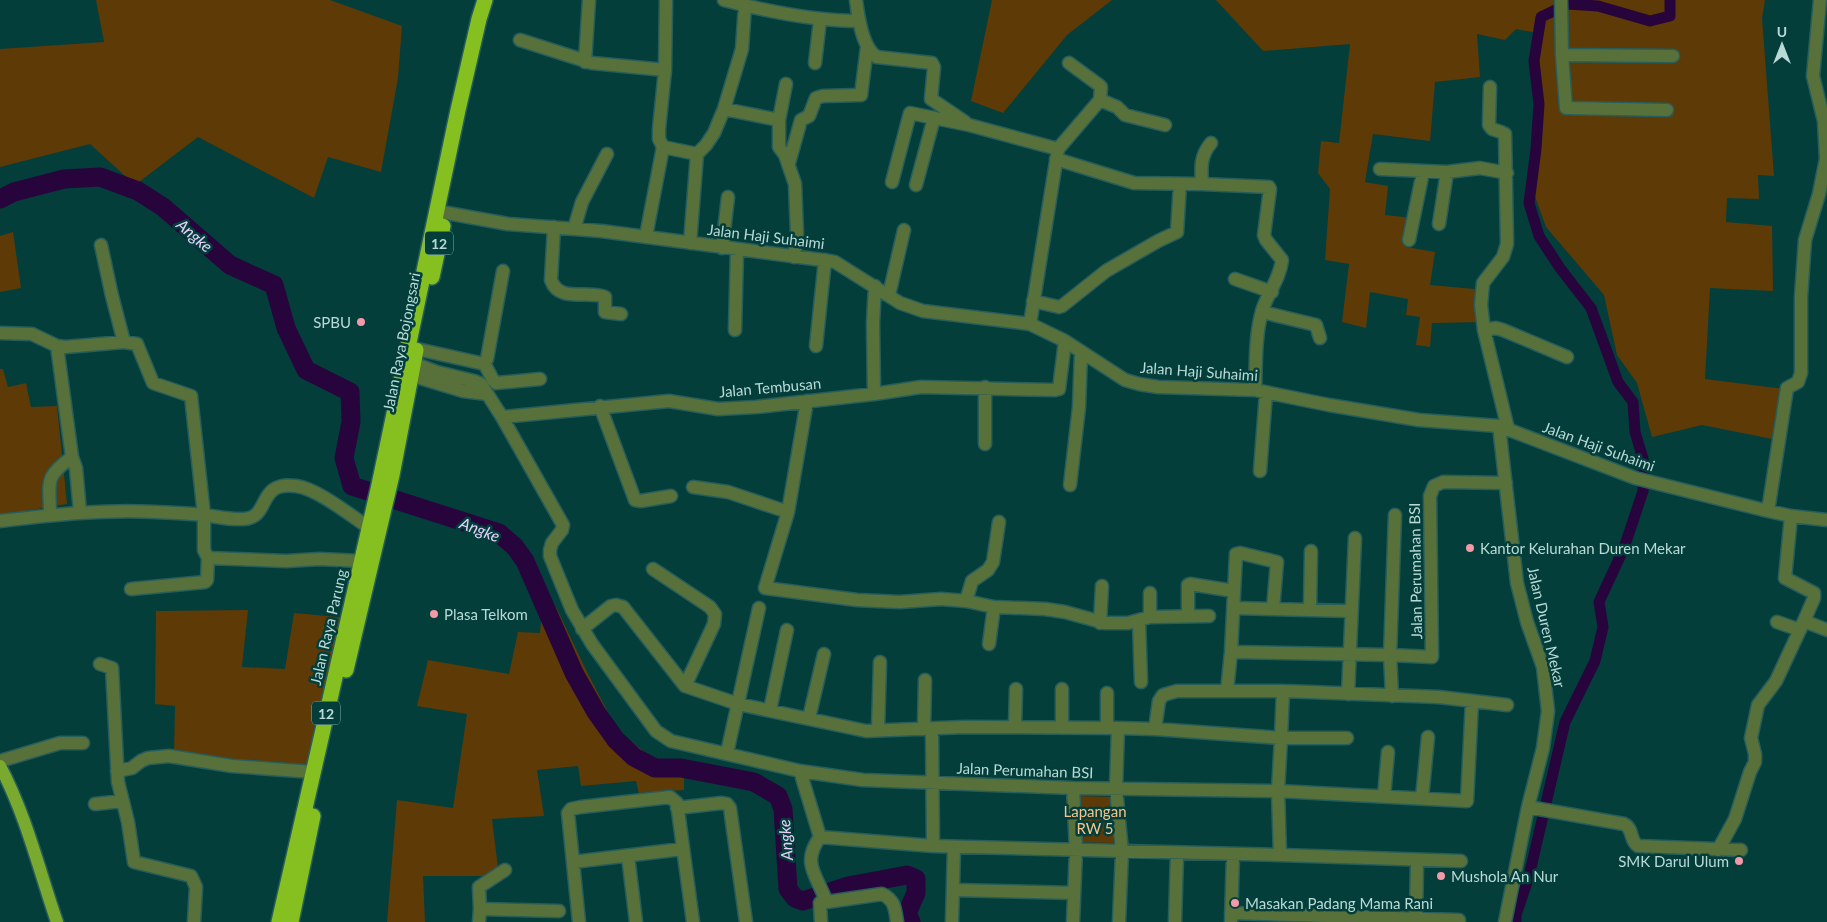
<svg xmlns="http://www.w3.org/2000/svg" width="1827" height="922" font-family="Lato,sans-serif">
<rect width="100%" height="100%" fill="#033e3b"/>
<!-- green -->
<path fill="#5e3a07" d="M96,0h234l72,26 -4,52 -17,94 -53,-15 -14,41 -116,-61 -63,48 -45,-41 -90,23v-118l104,-7z
M992,0h120l-45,35 -64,78 -32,-12z
M1216,0h549l-3,18 12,158 -16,-1 1,24 -32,-1 -1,24 46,4 1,65 -63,-3 -5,91 79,10 -2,52 -80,-16 -50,12 -15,-54 -20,-28 -13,-60 -58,-68 -17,-47 8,-42 -3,-81 3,-24 -21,-4 -11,11 -28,-6 3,43 -45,5 -5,59 -57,-7 -8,48 23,4 -3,29 28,3 -7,29 29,5 -5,33 55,5 -1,32 -52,1 -2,24 -14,-2 4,-28 -14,-2 2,-16 -38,-7 -4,36 -24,-6 7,-58 -24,-4 5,-71 -12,-16 3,-32 18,2 11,-99 -87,7z
M13,232l8,56 -21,4v-56z
M0,369h3l5,18 18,-4 5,24 26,-1 10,98 -67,11z
M556,607l29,61 32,62 31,25 9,4 27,3v28l-45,3 -3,-12 -55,5 -3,-20 -41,4 7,46 -52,3 7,57h-76l2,46h-38l10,-122 56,8 14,-94 -50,-8 11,-46 81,14 9,-42 22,1 2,-22z
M248,610l-6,57 43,2 9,-56 55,5 -30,146 -57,2 -88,-11 1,-49 -20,-2 1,-93z
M1078,796l36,1 -1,46 -36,-1z"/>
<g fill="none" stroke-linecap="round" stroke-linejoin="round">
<!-- canal -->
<path stroke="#28043d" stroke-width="11" d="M1516,922v-7l13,-39 36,-154 30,-61 8,-34 -4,-25 25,-54 19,-57 1,-29 -9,-30 -2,-30 -15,-20 -27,-74 -31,-40 -21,-32 -10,-33 7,-54 3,-45 -5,-43 7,-44 27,-13 30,2 52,15 20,-5v-16"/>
<!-- river -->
<path stroke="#28043d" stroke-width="19" d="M0,199l14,-7 50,-13 36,-2 38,14 25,16 67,58 44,20 12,43 20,42 44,22 1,30 -7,36 8,28 147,47 16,14 10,14 49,112 22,39 20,28 18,17 21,11h26l73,14 24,14 5,13 5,80 7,9 8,3 45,-15 59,-11 9,4v14l-9,20 4,9"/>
<defs>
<path id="minor" d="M724,0c45,12 89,21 135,21
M856,0c2,16 6,48 21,57l55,6 2,4 -3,32 34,23
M1561,0l1,55 4,53 101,2
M520,40l72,23 73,7
M1562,55l111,1
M585,62l4,-62
M815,63l5,-43
M1490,87l-1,38 3,4 9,3 4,2 2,110 -4,13 -20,26 -2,22 3,25 24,99
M1100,100l17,7 8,8 40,10
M724,109l55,11 7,-36
M779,120v27l6,8 10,29 2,49 -3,24
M663,147l34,7
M1056,159l78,24 68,1 67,3 1,2 -6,46 2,5 16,20c-2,19 -15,34 -20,51 -7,25 -6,53 -7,79
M789,163l12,-43 8,-4 7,-18 7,-2 38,-1 6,-48
M1380,169l67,3 33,-4 27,5
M892,182l18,-69 59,12 89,24
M1202,184c-1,-16 -2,-28 9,-41
M916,185l18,-67
M436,211l72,13 93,7 229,30 5,1 65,41 23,8 107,13 35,17 60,39 14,4 19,3 97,3 74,15 90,15 80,6 136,52 133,33 23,5 36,4
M1439,224l8,-52
M554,227l-3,53c8,23 36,10 54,17v15l16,2
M574,229l8,-27 25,-48
M646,236l17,-89 -4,-8v-10l6,-59 1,-70
M1409,240l14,-68
M690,243l7,-89 9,-9 8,-12 10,-24 18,-60 3,-44
M101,245l11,51 12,46
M722,248l6,-51
M1235,279l37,13
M889,295l15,-65
M1033,301l26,6 3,-1 44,-35 52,-30 19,-9 3,-48
M1262,312l54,13 4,13
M1030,324l28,-175 42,-49 1,-13 -2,-2 -30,-22
M735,330l2,-80
M1484,330l12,-2 7,2 64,27
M0,333l32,1 25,12 8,1 59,-5 13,2 16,39 38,13 13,119v35l4,8 78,3 34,-2 40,2
M57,346l15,111 4,11 4,44
M816,346l9,-86
M417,349l63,14h4l3,-4 16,-88
M405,360l32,12 37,9 7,3 21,33 61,108 -1,5 -10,13 -2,7v6l22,54 20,34 64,87 15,10 129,30 63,9 210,8 205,3 189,10 5,-100
M484,363l9,17 3,3 44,-4
M404,373l59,18 24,3
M985,387v57
M874,394l-1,-71 2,-37
M807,401l-19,111 -23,76 92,12 43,2 41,-3 25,2 28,6 51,2 20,3 40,11h23l22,-6 59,-1
M600,406l35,94 6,1 30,-5
M502,417l167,-16 49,8 38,-2 118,-13 47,-7 134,3 4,-1 6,-48
M1499,426l18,157 10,39 16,45 5,44 -5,37 -15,59 -23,115
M1260,471l6,-78
M1070,485l9,-78 2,-55
M693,487l35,5 60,20
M1768,511l19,-123 11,-6 3,-9v-76l4,-57 14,-46 7,-35 -2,-38 -11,-45 7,-76
M50,515c0,-33 -7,-37 22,-58
M1791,516l-6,62 29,15v5l-10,23 23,9
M0,521c52,-6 103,-12 156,-9 15,1 31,1 46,3 14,1 27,5 41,4 29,-1 12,-38 53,-33 20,2 54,29 72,41
M653,569l57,38 5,7 -1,10 -29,62
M131,589l74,-7 2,-2 1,-22
M1150,593v24
M966,601l6,-20 16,-11 5,-8 6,-40
M1234,608l117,3
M1310,609l1,-58
M1188,615v-30l2,-1 44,7
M1139,621l2,61
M1777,622l23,8
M1100,623l2,-37
M582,629l29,-23 5,-1 7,2 62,79 53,18 114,24 14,3 98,-4 154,1 -2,60 6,64 -3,70
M989,644l5,-37
M1231,652l159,3 5,-140
M100,664l12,4 6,114 10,40 6,40 57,14 5,11 -2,35
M1062,689v39
M1227,691l4,-39 5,-98 4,-1 37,9 -4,47
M1283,691l-2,47h66
M1107,693v35
M1348,694l7,-156
M1392,696l-2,-41 42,2 -2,-161 4,-10 9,-4 63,1
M770,710l17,-80
M809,718l15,-64
M1015,727l1,-38
M924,729l1,-49
M1155,729l4,-28 4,-6 14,-4h106l156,6 68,8
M878,730l2,-68
M727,753l32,-145
M0,761l60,-18h23
M117,771l15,-3 9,-7 7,-3 21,-2 63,10 81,6
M800,771l20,66 113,9 -1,-117
M1384,796l4,-44
M1422,798l6,-61
M95,804l28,-3
M1528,807l96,17c10,5 5,16 14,22l103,4
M677,808l44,-5 6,1 3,4 16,114
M820,837c-18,25 -5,36 5,61l-5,5 1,19
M933,846l347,9 -2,-64 3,-53 -126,-9 -37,-1
M1718,850l17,-31 15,-47 5,-10v-8l-4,-16 7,-33 18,-24 28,-60
M1280,855l181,6
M628,856l8,66
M573,862l109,-13
M953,890l121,3
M820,903l62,-9c13,6 13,15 15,28
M480,909l79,2
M1231,913l228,7
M1416,918l1,-57
M479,922l1,-13 -1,-22 26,-17
M579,922l-11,-109 3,-4 10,-2 89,-10 7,6 16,119
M952,922l2,-75
M1073,922l3,-72 -3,-62
M1175,922l2,-69
M1231,922l2,-67"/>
<path id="major" d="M0,766c26,49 39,104 57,156"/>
<path id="highway" d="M432,277l11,-51
M346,670l46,-195 24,-125
M279,922l100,-437 79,-375 21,-91 6,-19
M291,922l22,-106"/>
</defs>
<!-- minor casing -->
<use href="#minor" stroke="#275d5a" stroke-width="15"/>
<!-- major casing -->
<use href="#major" stroke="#275d5a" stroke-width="15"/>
<!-- highway casing -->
<use href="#highway" stroke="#275d5a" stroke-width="18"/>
<!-- minor -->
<use href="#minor" stroke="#58713b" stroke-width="12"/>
<!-- major -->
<use href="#major" stroke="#79a92f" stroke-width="12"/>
<!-- highway -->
<use href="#highway" stroke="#86c020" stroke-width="15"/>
</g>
<!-- markers -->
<g fill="#f39aa9" stroke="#033e3b" stroke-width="2">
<circle cx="361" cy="322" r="5"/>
<circle cx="1470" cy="548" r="5"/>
<circle cx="434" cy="614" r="5"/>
<circle cx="1739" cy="861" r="5"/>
<circle cx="1441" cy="876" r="5"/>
<circle cx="1235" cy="903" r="5"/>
</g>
<g text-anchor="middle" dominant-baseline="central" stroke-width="5" stroke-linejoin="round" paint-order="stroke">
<!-- shield labels -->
<g fill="#033e3b" stroke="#82aba8" stroke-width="1">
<rect x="425" y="231.5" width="28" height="23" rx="4"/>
<rect x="312" y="701.5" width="28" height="23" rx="4"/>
</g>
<g font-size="14" font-weight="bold" fill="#b9dad6">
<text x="439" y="243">12</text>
<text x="326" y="713">12</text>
</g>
<!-- street labels -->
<g font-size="15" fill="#b9dad6" stroke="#033e3b">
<text transform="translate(766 236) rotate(7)">Jalan Haji Suhaimi</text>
<text transform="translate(401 342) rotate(-79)">Jalan Raya Bojongsari</text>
<text transform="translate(1199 371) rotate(4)">Jalan Haji Suhaimi</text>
<text transform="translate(770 387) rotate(-5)">Jalan Tembusan</text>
<text transform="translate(1599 446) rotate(20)">Jalan Haji Suhaimi</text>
<text transform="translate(1415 571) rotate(-91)">Jalan Perumahan BSI</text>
<text transform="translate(328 627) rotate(-77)">Jalan Raya Parung</text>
<text transform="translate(1547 627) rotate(77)">Jalan Duren Mekar</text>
<text transform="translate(1025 770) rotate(2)">Jalan Perumahan BSI</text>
</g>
<!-- poi labels -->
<g font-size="15" fill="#b9dad6" stroke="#033e3b" text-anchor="start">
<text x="351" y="322" text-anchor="end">SPBU</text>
<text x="1480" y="548">Kantor Kelurahan Duren Mekar</text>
<text x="444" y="614">Plasa Telkom</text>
<text x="1729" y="861" text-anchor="end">SMK Darul Ulum</text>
<text x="1451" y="876">Mushola An Nur</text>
<text x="1245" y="903">Masakan Padang Mama Rani</text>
</g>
<!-- park labels -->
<g font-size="15" fill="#f7c48b" stroke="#033e3b">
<text x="1095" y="811">Lapangan<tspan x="1095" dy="17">RW 5</tspan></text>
</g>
<!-- water labels -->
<g font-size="16" font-style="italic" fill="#e8d1fc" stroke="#033e3b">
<text transform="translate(195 235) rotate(41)">Angke</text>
<text transform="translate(480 529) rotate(21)">Angke</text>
<text transform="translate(785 840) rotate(-94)">Angke</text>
</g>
</g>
<!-- north arrow -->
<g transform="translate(1782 45)" stroke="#033e3b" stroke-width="4" paint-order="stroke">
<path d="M0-4L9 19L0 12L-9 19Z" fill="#b9dad6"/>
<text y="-8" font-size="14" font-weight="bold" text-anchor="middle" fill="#b9dad6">U</text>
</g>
</svg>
